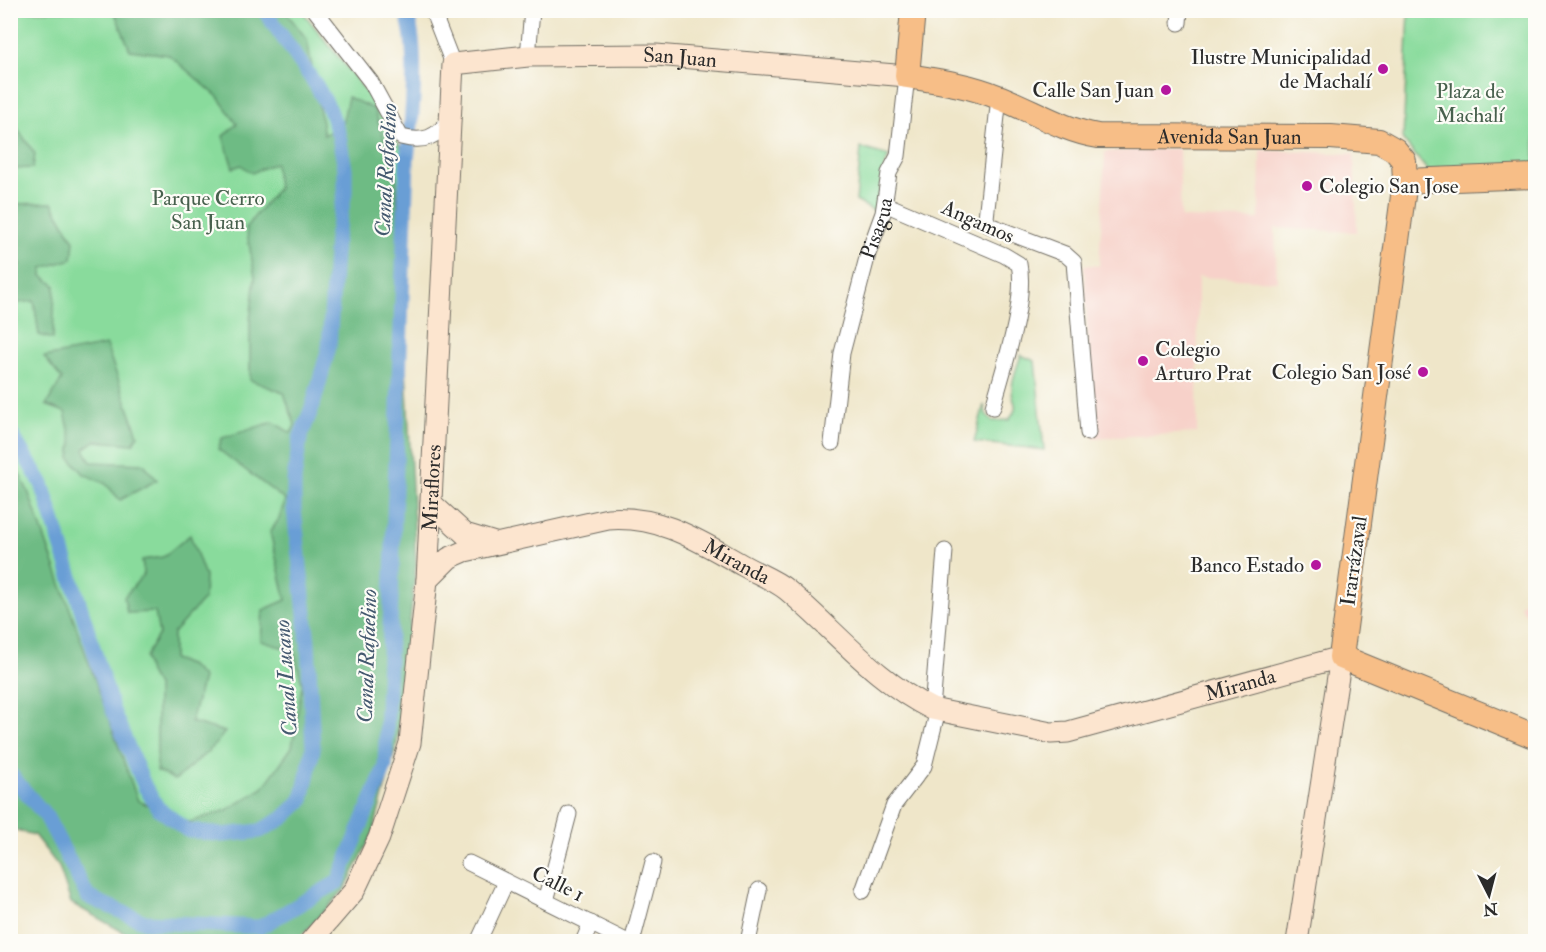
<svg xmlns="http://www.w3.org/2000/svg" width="1546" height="952" font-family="'IM FELL Double Pica',serif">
<rect width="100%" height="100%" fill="#fdfcf7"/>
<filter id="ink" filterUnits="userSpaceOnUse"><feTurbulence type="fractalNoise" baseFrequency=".0167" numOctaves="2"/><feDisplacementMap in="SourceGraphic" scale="12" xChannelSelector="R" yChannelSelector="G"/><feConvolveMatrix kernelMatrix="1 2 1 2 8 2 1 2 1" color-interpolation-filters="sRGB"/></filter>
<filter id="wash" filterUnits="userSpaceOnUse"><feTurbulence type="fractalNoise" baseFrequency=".008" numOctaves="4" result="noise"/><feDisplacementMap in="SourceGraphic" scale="24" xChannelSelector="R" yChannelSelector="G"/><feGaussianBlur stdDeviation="1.35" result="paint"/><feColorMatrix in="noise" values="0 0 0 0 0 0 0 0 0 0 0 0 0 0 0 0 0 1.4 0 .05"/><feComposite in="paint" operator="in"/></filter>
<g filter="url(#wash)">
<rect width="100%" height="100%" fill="#efe6c9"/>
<!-- built -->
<path fill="#f7d1c9" d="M1179,148l2,70 78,1 1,-69 94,4 3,78 -82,-4 2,53 -79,-4 -1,156 -104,5 -9,-173 15,1 6,-114z
M1535,593v31l-16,-19z"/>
<!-- green -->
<path fill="#89db9c" stroke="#5a8364" stroke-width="1.5" d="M1531,10l5,4 -1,152 -107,5 -25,-31 6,-129z
M10,11h292l76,96 29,52 -22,608 -47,115 -327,-108z
M861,148l28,8c-10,18 -7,37 -15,55l-18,-10z
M1021,355l14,6 9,89 -70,-8 10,-37 2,9 6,7 17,-1c13,-17 2,-16 3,-31 0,-11 6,-24 9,-34z"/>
<!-- forest -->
<path fill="#6ebb84" stroke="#4c7358" stroke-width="1.5" d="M114,11h171l22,28 17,96 18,-10 6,-28 26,12 22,63 20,393 -19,178 -24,90 -28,56 -49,52h-157l-68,-38 -12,-36 -25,-32 -23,-6 -1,-374 18,36 110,310 52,21 37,-12 36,-22 29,-41 10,-63 -8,-33 -33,-10 2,-31 23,-10 -16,-68 9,-13 6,-19 -67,-51 4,-11 51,-16 18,11 4,-8 -11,-32 -34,-13v-59l5,-44 -9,-50 32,-39 -3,-25 -23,10 -11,-8 -8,3 -10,-32 14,-12 -19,-27 -49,-42 -39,-5z
M11,119l24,35 -2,14 -22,1z
M52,203l22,38 -2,18 -29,9 -1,8 13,9 -2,54 -14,-4 -5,-34 -16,2 -7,-16v-13l10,-10 -10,-13v-47z
M106,345l32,90 -5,9 -38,-3 -11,8 7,13 53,2 13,16 -37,20 -14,-16 -22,-10 -14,-16 2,-16 -7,-30 -19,-7 16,-26 -18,-22z
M190,535l15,41 -1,23 -31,34v26l18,7 12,12 -12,44 34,10 -12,15 -38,33 -18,-9v-85l-8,-13 -4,-16 14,-23 -4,-22 -28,1 -3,-16 20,-23 -2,-14 21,-3z"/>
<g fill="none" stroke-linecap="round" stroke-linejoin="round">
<!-- canal -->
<path stroke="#699ed5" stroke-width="15" d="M10,432l32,52 71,227 32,76 13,21 29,22 36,5 37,-4 23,-13 19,-18 11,-51 -5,-106 -14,-134v-29l6,-42 13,-33 16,-58 7,-109 9,-46v-23l-6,-33 -9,-26 -14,-25 -52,-75
M10,774l36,42 42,81 57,25 115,5 78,-45 47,-115 22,-608c5,-36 13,-116 -2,-149"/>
</g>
</g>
<g filter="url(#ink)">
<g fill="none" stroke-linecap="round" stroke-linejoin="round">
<defs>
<g id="street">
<path d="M315,10l56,72 30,55c23,6 35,1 49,-18"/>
<path d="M432,10l21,54"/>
<path d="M1179,23l1,-13"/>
<path d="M528,56l4,-46"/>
<path d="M999,97l-13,121 3,7 76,29 9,8 14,171"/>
<path d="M885,204l119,51 15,9c8,37 -16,105 -26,143"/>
<path id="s1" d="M832,443l10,-90 26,-99 15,-41 6,-40 9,-17 9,-80"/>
<path d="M932,709l13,-158"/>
<path d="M469,863l159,79"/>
<path d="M863,891l31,-86 30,-39 14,-56"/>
<path d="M546,901l23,-87"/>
<path d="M478,942l28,-60"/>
<path d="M583,942l8,-19"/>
<path d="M632,942l21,-80"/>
<path d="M748,942l11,-52"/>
</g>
<g id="secondary">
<path d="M431,503l34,31 30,9"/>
<path id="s2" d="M427,580l22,-22 16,-7 143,-32c53,-4 91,22 136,47 14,8 31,14 43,24 48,40 88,91 145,119l119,24 17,-1 273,-75 -44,285"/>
<path id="s3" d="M310,942l44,-51 25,-53 31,-95 17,-163 26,-516 75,-8 128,-1 251,21"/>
</g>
<g id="primary">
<path id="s4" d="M913,10l-6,66c32,5 62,9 91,21 34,13 64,33 100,39l233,1 48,4 16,9 9,11 1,20 -64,476 195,80"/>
<path d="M1405,181l131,-5"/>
</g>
</defs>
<!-- street casing -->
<use href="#street" stroke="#706c62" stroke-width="17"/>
<!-- secondary casing -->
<use href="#secondary" stroke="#706c62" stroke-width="23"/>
<!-- primary casing -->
<use href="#primary" stroke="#706c62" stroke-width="26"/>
<!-- street -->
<use href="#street" stroke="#fff" stroke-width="15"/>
<!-- secondary -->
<use href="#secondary" stroke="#fce5cf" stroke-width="21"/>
<!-- primary -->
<use href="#primary" stroke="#f7be87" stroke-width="24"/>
</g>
</g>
<!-- markers -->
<g fill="#b5179e" stroke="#fdfcf7" stroke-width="2">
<circle cx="1383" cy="69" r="6"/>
<circle cx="1166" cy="90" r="6"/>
<circle cx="1307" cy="186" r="6"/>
<circle cx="1143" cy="361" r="6"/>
<circle cx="1423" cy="372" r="6"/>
<circle cx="1316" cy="565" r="6"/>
</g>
<g text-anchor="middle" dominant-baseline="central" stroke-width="4.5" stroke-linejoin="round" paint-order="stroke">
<!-- poi labels -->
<g font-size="21" fill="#2b2b2b" stroke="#fdfcf7" text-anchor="end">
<text x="1371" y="57">Ilustre Municipalidad<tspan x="1371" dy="24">de Machalí</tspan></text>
<text x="1154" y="90">Calle San Juan</text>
<text x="1319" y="186" text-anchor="start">Colegio San Jose</text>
<text x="1155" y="349" text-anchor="start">Colegio<tspan x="1155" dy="24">Arturo Prat</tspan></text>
<text x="1411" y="372">Colegio San José</text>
<text x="1304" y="565">Banco Estado</text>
</g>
<!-- street labels -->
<g font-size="21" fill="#2b2b2b" stroke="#fdfcf7">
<text stroke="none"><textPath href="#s3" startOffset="1134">San Juan</textPath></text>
<text stroke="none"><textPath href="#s4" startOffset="399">Avenida San Juan</textPath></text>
<text transform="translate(978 222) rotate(24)">Angamos</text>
<text stroke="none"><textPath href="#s1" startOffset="220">Pisagua</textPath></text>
<text stroke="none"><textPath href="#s3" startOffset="482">Miraflores</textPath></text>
<text transform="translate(1354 561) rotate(-82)">Irarrázaval</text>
<text stroke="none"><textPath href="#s2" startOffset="333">Miranda</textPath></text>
<text stroke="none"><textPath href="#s2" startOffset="896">Miranda</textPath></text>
<text transform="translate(558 884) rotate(26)">Calle 1</text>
</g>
<!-- park labels -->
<g font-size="21" fill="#47604d" stroke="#fdfcf7">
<text x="1470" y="91">Plaza de<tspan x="1470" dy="24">Machalí</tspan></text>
<text x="208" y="198">Parque Cerro<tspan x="208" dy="24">San Juan</tspan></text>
</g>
<!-- water labels -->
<g font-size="22" font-style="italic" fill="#44596f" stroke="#fdfcf7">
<text transform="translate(386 170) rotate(-87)">Canal Rafaelino</text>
<text transform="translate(367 656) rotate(-88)">Canal Rafaelino</text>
<text transform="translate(286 678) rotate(-94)">Canal Lucano</text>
</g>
</g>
<!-- margin -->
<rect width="1546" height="952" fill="none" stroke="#fdfcf7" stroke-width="36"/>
<!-- north arrow -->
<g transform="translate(1489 895) rotate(174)" stroke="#fdfcf7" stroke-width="4.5" paint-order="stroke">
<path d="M0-4.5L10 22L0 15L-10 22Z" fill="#2b2b2b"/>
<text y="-9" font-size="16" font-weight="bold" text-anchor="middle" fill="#2b2b2b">N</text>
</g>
</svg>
